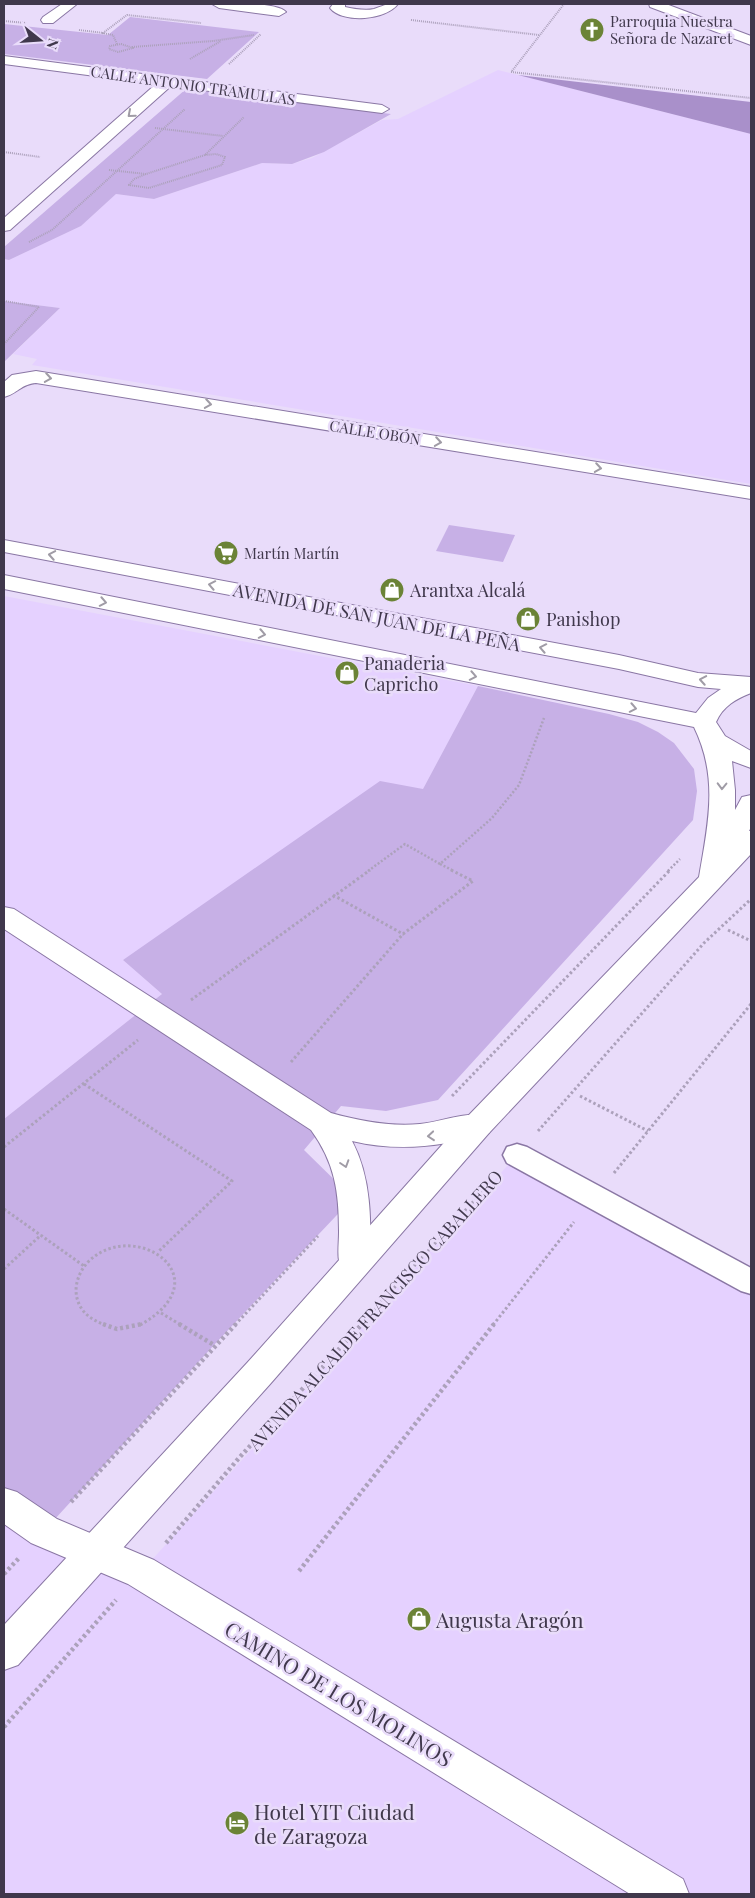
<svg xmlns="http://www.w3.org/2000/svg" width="755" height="1898" font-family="'Playfair Display',serif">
<rect width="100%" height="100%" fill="#e9dcfa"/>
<!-- built -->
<path fill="#e5d1ff" d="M498,70l253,64v350l-719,-119 5,-6 -24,-5 47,-46 -56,-7v-42l5,1 72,-34 35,-32 38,5 108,-36 30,1 20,-6 70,-38 16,-1z
M4,596l474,90 -55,103 -300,171 39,34 -158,125z
M517,1155l234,127v612h-747v-391l40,28 97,41z"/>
<!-- green -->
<path fill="#c7b0e6" d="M130,17l129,15 -52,47 -203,-25v-30l104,11z
M186,89l205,25 -67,38 -32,12 -30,-1 -108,36 -38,-5 -35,32 -72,34 -5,-1v-12z
M4,301l56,7 -56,54z
M449,525l66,10 -12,27 -67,-11z
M478,686l131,28 29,8 20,10 16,11 20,26 3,22 -4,29 -255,280 -52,11 -45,-5 -37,44 49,48 -139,147 -170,186 -40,-28v-384l158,-125 -39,-34 257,-179 43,8z"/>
<!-- forest -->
<path fill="#a990ca" d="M518,75l233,27v32z"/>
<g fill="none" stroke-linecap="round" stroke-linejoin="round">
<defs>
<path id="pedestrian" d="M517,1144l10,3 224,121v26l-10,-3 -234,-128 -4,-8 4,-8z"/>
<path id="minor" d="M62,4h15l-24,19h-10l-2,-3 2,-3z
M212,4c14,-1 65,-2 74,8l-7,4 -60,-8z
M333,4h12v3c9,2 20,4 29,2 9,-3 14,-6 24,-5 -12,16 -55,20 -68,4z
M4,56l378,49 7,4 -7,4 -211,-27 -161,144 -6,1v-13l152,-134 -152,-20z
M36,371l715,116v12l-715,-116c-15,1 -19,11 -32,14v-15l8,-7z
M4,907l10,2 317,204c29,8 59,14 89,11 22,-2 48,-14 69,-7l4,8 -4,8c-46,14 -91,19 -137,8 20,38 19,81 18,123l-5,9 -11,4 -11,-4c-7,-13 -4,-26 -4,-41 0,-40 -4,-69 -28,-102l-307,-201z"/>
<path id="tertiary" d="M4,1488l13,4 40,27 97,41 529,319 6,15h-59l-502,-310 -97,-41 -27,-19z"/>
<path id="secondary" d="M649,4h17l85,32v9l-101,-38z
M4,540l615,115 79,18 53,4v16c-15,6 -28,13 -35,29l9,14 26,15v17l-19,-7 3,29v20l7,-13 9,-2v32l-2,4h2v23l-262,279 -218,250 -253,282 -14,5v-45l243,-262 220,-246 232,-240c9,-53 20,-99 -5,-150l-690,-138v-14l692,138 12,-15 13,-9 -23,-2 -79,-18 -615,-117z"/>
</defs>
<!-- pedestrian casing -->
<use href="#pedestrian" stroke="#8a77a4" stroke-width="3"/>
<!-- minor casing -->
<use href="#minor" stroke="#8a77a4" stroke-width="2"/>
<!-- tertiary casing -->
<use href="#tertiary" stroke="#8a77a4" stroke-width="2"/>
<!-- secondary casing -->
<use href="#secondary" stroke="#8a77a4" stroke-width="2"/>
<!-- path-far3 -->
<path stroke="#aca1bb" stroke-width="2" stroke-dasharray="1 1" stroke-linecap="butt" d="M749,4h2
M411,20l128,15
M4,21l22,2
M79,30l24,3 24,-18 74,8
M102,33l11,2 4,9
M121,44l12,4 -15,4 -9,-3 1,-3z
M132,47l81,-6 41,-6
M190,59l31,-18
M229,64l32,-30
M512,71l52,-67
M511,72l240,26
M155,128l68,8
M4,152l36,5
M109,170l37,4 59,-19 39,-38
M146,174l-12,5 -5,6 20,3 73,-23 3,-8 -9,-3 -11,1
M29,242l23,-12 133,-121
M4,301l35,6
M4,344l35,-37"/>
<!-- path-far2 -->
<path stroke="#aca1bb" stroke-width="2.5" stroke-dasharray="2 2" stroke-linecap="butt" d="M440,864l14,7
M368,871l37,-27 35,20 52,-46 27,-33 25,-67
M668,871l12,-12"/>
<!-- path-far1 -->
<path stroke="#aca1bb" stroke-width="3" stroke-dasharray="2.5 2.5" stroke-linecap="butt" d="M333,895l70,39 70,-53 -22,-11
M728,930l23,11
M191,1000l179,-130
M291,1062l112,-128
M84,1084l148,97 -74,71
M452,1096l218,-226
M580,1096l68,35
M538,1131l166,-188 47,-44
M4,1147l134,-107
M614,1173l137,-169
M4,1209l80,57
M4,1269l37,-34
M161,1313l20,12
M106,1325c-16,-5 -29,-15 -30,-34 0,-11 5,-22 13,-30 46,-44 135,17 51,64
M235,1325l83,-89
M360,1325l135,-147
M493,1325l81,-103"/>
<!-- path -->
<path stroke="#aca1bb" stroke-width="4.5" stroke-dasharray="3 3" stroke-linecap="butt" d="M103,1324l14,5 25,-5
M179,1324l35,21
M71,1502l165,-178
M166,1543l73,-85 123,-134
M299,1571l195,-247
M4,1574l15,-16
M4,1727l112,-127"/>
<!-- pedestrian -->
<use href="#pedestrian" fill="#fff" fill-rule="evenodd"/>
<!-- minor -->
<use href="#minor" fill="#fff" fill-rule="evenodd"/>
<!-- tertiary -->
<use href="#tertiary" fill="#fff" fill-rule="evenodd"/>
<!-- secondary -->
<use href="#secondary" fill="#fff" fill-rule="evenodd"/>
</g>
<!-- one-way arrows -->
<defs><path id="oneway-chevron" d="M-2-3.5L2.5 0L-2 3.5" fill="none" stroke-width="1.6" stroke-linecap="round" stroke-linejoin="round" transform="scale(1.25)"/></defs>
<g stroke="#a09ca6">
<use href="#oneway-chevron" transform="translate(131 114) rotate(139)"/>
<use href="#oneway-chevron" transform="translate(48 378) rotate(9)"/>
<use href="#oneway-chevron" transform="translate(208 404) rotate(9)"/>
<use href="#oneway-chevron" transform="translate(438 442) rotate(9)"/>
<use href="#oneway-chevron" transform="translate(598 468) rotate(9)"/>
<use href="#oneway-chevron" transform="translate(52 555) rotate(-170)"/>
<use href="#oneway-chevron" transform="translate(212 585) rotate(-169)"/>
<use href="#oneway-chevron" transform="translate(103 602) rotate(11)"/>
<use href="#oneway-chevron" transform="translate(262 634) rotate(11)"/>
<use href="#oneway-chevron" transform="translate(543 648) rotate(-169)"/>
<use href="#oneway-chevron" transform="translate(473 676) rotate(11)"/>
<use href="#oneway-chevron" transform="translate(703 680) rotate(-170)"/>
<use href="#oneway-chevron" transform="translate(633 708) rotate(11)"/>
<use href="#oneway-chevron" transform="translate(722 786) rotate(91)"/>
<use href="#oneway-chevron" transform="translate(431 1136) rotate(175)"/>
<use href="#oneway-chevron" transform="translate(345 1164) rotate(72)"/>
</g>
<!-- icons -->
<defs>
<symbol id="church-disc" viewBox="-11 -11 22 22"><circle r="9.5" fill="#6b8336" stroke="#e9dcfa"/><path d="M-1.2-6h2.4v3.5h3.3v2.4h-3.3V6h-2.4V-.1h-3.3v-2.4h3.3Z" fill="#fff"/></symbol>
<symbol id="supermarket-disc" viewBox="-11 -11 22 22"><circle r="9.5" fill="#6b8336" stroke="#e9dcfa"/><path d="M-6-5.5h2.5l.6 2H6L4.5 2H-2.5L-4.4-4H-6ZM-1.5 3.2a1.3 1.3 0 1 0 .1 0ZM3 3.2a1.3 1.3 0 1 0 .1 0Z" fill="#fff"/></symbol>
<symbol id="shop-disc" viewBox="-11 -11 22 22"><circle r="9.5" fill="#6b8336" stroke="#e9dcfa"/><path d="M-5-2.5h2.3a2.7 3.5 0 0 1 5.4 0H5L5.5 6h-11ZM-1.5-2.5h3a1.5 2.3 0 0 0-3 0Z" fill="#fff"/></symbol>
<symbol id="hotel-disc" viewBox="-11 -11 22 22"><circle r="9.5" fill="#6b8336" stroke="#e9dcfa"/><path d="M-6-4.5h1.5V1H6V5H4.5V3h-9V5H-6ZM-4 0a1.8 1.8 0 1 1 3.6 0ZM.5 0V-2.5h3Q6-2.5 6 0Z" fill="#fff"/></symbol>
</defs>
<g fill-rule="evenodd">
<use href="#church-disc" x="578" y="16" width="28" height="28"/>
<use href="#supermarket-disc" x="212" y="539" width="28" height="28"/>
<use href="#shop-disc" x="378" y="576" width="28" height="28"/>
<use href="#shop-disc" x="514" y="605" width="28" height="28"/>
<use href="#shop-disc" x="333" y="659" width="28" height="28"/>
<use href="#shop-disc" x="405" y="1605" width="28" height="28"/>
<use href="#hotel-disc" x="223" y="1809" width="28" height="28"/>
</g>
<g text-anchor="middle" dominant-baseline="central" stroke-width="5" stroke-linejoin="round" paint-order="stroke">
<!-- far-poi labels -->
<g font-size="15" fill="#40384c" stroke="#e9dcfa" text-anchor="start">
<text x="610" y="21">Parroquia Nuestra<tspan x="610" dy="17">Señora de Nazaret</tspan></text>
<text x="244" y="553">Martín Martín</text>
</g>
<!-- far-street labels -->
<g font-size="15" fill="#40384c" stroke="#e9dcfa">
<text transform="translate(193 85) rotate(8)">CALLE ANTONIO TRAMULLAS</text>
<text transform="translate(375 432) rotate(9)">CALLE OBÓN</text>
</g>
<!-- poi labels -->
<g font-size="18" fill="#40384c" stroke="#e9dcfa" text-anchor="start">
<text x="410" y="590">Arantxa Alcalá</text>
<text x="546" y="619">Panishop</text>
<text x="364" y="663">Panaderia<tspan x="364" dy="21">Capricho</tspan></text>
</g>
<!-- street labels -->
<g font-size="18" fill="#40384c" stroke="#e9dcfa">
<text transform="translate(377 617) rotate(11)">AVENIDA DE SAN JUAN DE LA PEÑA</text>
<text transform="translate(375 1310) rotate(-48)">AVENIDA ALCALDE FRANCISCO CABALLERO</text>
</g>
<!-- near-poi labels -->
<g font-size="21" fill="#40384c" stroke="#e9dcfa" text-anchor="start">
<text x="436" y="1619">Augusta Aragón</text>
<text x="254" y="1811">Hotel YIT Ciudad<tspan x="254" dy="24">de Zaragoza</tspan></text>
</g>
<!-- near-street labels -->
<g font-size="21" fill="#40384c" stroke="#e9dcfa">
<text transform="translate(339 1693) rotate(31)">CAMINO DE LOS MOLINOS</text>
</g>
</g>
<!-- border -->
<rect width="755" height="1898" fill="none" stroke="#40384c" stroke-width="10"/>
<!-- north arrow -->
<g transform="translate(40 40) rotate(107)" stroke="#e9dcfa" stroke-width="4" paint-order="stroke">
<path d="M0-4L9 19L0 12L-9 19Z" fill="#40384c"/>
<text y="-8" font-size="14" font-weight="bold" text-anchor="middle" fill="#40384c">N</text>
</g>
</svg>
